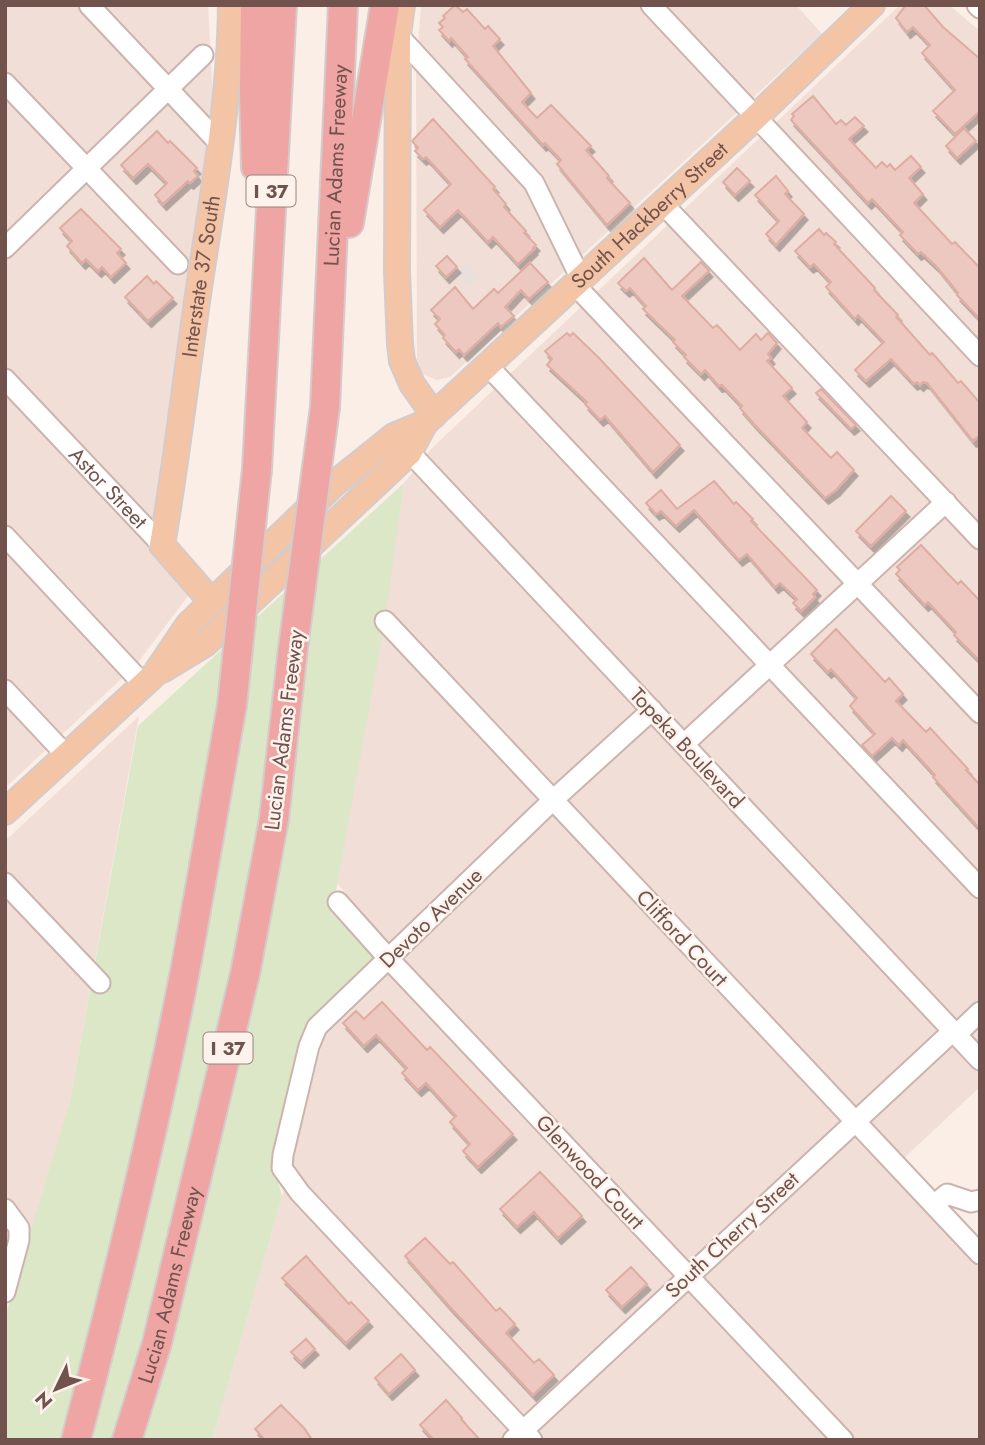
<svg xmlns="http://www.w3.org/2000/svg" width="985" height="1445" font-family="Jost,sans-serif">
<defs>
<filter id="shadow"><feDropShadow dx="3.5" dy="6" stdDeviation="0" flood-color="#0004"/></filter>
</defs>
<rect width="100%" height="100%" fill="#faeee7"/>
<!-- residential -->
<path fill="#f1ded6" d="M5,5h203l5,97 -65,446 40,48 -52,69 -131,123z
M421,5h375l26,29 -372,343 -13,3 -15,-6 -5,-15 -1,-284z
M900,5h49l31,26v1056l-91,85 91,97v171h-768l70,-243 43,-165 78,-73 -66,-76 43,-238 24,-162 27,-34z
M139,716l-69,385 -56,192 -9,8v-460z"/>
<!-- industrial -->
<path fill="#e9e0dd" d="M469,263l12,13 -12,12 -12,-14z"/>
<!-- green -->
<path fill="#dbe7c6" d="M404,483l-19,138 -53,292 42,46 -66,64 -14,36 -21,100 9,38 -70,243h-207v-123l65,-216 68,-375z"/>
<!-- building -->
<path fill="#edc8c0" stroke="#dfaca2" stroke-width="2" filter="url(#shadow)" d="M455,5l8,7 4,-3 18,20 3,-3 12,13 -7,7 38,47 -9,9 15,16 14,-13 40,41 -5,4 23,26 -2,2 23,25 -23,22 -50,-61 4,-4 -16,-17 -2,2 -78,-86 3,-2 -17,-19 -2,3 -10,-11 4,-3 -4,-4 6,-5 -2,-2z
M906,5h18l19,22 37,32v52l-25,23 -22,-23 22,-21 -33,-37 8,-8 -17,-18 -6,5 -11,-14z
M813,96l23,28 5,-4 5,5 9,-8 9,9 -15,13 27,29 6,-6 5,5 3,-3 5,6 16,-14 10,11 -12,11 14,16 -9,9 38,41 3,-2 25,26v51l-23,-24 1,-2 -21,-26 -16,-15 -3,2 -18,-19 3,-3 -31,-33 -4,4 -77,-83 3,-4 -2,-2z
M433,119l62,68 -2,2 13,15 -2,3 22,24 -2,2 12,12 -3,3 1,1 -16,15 -25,-27 -5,5 -30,-32 -18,17 -16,-17 27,-26 -25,-27 -3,2 -8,-8 3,-3 -6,-7z
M964,128l12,13 -19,17 -11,-12z
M157,131l11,12 2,-2 27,27 -3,3 4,5 -8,7 -2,-2 -25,23 -8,-9 12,-12 -19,-19 -15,14 -12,-13z
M737,168l13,13 -15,14 -12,-13z
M776,176l12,15 -3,3 19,20 -28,31 -10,-11 13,-13 -24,-26z
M81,209l40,40 -4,4 9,10 -15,14 -9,-10 -4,4 -12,-12 -4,4 -15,-17 5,-5 -12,-13z
M819,229l5,6 2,-2 10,9 -2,2 41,44 -1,2 24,25 -2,2 3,3 31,35 2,-2 3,3 23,27 3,-2 19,22v32l-7,6 -46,-58 -4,-1 -3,3 -3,-3 -3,2 -23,-25 -25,22 -11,-11 29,-28 -26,-27 -3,4 -29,-32 5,-5 -17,-18 -4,3 -15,-16z
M447,256l10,11 -11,10 -10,-11z
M644,258l28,32 29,-28 8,9 -27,25 31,32 4,-3 23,25 16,-16 5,6 7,-7 9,10 -9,11 3,4 -4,3 25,27 -9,8 24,26 -5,6 29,30 6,-6 17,18 -18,20 -11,8 -71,-74 -14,-16 2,-2 -20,-21 -3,1 -14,-16 -4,4 -17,-17 2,-2 -13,-13 2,-2 -32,-31 3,-3 -16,-18 -4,3 -8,-8z
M530,263l18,19 -19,17 -8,-9 -16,17 9,9 -13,11 -3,-4 -34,32 -5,-6 -3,3 -13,-14 2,-3 -10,-11 5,-5 -9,-9 24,-23 18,22 21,-20 4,4z
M147,276l7,8 2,-3 17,17 -25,23 -23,-24z
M567,333l3,3 3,-3 26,25 81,87 -27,27 -48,-56 -5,4 -15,-16 2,-2 -40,-37 5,-6 -7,-8z
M821,389l35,36 -5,4 -35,-36z
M714,481l20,23 2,-2 17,17 -2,2 66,69 -4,4 2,3 -14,14 -8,-8 4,-4 -17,-16 -5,4 -28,-33 -8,6 -45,-50 -18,16 -15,-15 -5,3 -10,-11 15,-13 16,19z
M891,496l15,15 -35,35 -15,-15z
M921,545l29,31 8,8 3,-3 19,20v60l-26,-26 2,-3 -28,-30 -3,3 -29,-31 4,-4 -3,-3z
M836,629l49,53 4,-4 14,16 -7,7 30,31 4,-4 38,41 -2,1 14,15v44l-47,-52 2,-2 -32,-35 -4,5 -7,-7 -20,18 -10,-11 13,-11 -25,-28 7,-8 -26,-29 -3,3 -17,-18z
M382,1002l45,48 3,-3 83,87 -35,33 -15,-16 7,-7 -20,-22 6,-6 -30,-33 -8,7 -16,-17 5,-5 -31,-33 -12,11 -21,-23 13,-12 8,8z
M540,1172l42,44 -24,22 -24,-26 -17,15 -17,-18z
M425,1238l25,26 3,-2 43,49 4,-3 15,16 -9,9 28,30 5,-4 15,16 -21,20 -83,-88 -45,-51z
M306,1256l43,48 2,-2 18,19 -23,22 -64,-65z
M631,1267l16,17 -25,23 -16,-17z
M306,1339l9,10 -14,13 -10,-10z
M401,1354l14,16 -26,24 -14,-16z
M446,1400l16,18 -1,1 19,21h-46l-14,-15z
M281,1405l23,23 8,12h-47l-10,-11z"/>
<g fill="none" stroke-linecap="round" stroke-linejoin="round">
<defs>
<g id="minor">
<path d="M89,5l131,139"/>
<path d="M651,5l329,351"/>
<path d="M977,5l3,3"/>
<path d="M398,35l136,148 47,96"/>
<path d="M5,83l173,181"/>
<path d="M663,204l317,335"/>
<path d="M5,248l198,-193"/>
<path d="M575,285l405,428"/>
<path d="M487,365l493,523"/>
<path id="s1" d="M5,379l157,166"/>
<path d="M401,443l579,617"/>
<path d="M5,536l139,149"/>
<path d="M385,621l595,633"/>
<path d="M5,690l62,66"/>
<path d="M684,744l262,-242"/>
<path d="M5,883l95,100"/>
<path d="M338,902l50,56 455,482"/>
<path d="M956,1035l24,-23"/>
<path d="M934,1205l13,-11 24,8 9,-2"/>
<path d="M5,1209l14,19v12l-14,52"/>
<path d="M513,1440l440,-409"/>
<path d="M532,1440l-232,-247 -18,-25 1,-13 26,-109 8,-19 236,-227 99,-90"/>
</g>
<g id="major">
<path d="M402,5l-4,30 -1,237 3,72 2,17 10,23 22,31"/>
<path id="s2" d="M211,601l-49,-56c15,-87 25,-176 38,-264 14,-91 30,-183 31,-276"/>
<path d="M162,670l43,-26 167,-156 37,-35 16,-30"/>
<path id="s3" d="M5,812l150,-138 33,-49 146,-141 60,-48 31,-13 331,-306 116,-112"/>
</g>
<g id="highway">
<path d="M255,5l-1,86 2,76"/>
<path d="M349,223l36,-218"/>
<path id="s4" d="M325,407l18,-402"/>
<path d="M257,469l25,-464"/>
<path d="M76,1440c40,-154 78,-308 108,-464 17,-90 32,-181 48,-271"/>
<path id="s5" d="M127,1440l30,-97 88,-369 29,-155 19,-171"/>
</g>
</defs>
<!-- minor casing -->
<use href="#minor" stroke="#cbb4ae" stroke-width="23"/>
<!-- major casing -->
<use href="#major" stroke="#d5cbca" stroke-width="28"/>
<!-- highway casing -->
<use href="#highway" stroke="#d5cbca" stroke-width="32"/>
<!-- minor -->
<use href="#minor" stroke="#fff" stroke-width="19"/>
<!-- major -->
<use href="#major" stroke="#f3c4a5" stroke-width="24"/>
<!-- highway -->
<use href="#highway" stroke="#efa5a3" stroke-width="28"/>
<defs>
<path id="highway-bridge" d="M293,648l32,-241
M232,705l25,-236"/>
</defs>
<!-- highway-bridge casing -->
<use href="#highway-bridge" stroke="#d5cbca" stroke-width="32" stroke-linecap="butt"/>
<!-- highway-bridge -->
<use href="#highway-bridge" stroke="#efa5a3" stroke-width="28"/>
</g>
<g text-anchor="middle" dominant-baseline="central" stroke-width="5" stroke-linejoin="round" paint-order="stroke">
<!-- shield labels -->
<g fill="#fdf3ec" stroke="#9c827d" stroke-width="2">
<rect x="246.5" y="175.5" width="49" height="31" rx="5"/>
<rect x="203.5" y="1032.5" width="49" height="31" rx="5"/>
</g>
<g font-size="19" font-weight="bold" fill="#72524d">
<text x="271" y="191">I 37</text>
<text x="228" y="1048">I 37</text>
</g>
<!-- street labels -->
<g font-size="21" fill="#72524d" stroke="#fdf3ec">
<text stroke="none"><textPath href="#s4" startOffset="242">Lucian Adams Freeway</textPath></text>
<text stroke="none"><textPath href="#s3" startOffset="882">South Hackberry Street</textPath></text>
<text stroke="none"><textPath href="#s2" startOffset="346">Interstate 37 South</textPath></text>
<text stroke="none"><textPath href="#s1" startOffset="150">Astor Street</textPath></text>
<text transform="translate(284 730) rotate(-83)">Lucian Adams Freeway</text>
<text transform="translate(687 748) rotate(47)">Topeka Boulevard</text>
<text transform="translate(431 918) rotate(-44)">Devoto Avenue</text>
<text transform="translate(682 938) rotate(47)">Clifford Court</text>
<text transform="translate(590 1172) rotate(47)">Glenwood Court</text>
<text transform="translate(732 1235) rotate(-43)">South Cherry Street</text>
<text stroke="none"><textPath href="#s5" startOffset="161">Lucian Adams Freeway</textPath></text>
</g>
</g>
<!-- border -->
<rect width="985" height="1445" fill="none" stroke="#72524d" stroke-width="14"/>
<!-- north arrow -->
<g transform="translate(56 1389) rotate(227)" stroke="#fdf3ec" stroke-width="5" paint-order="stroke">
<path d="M0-5L12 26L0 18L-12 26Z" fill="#72524d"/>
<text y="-10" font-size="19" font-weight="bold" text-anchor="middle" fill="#72524d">N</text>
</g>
</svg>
